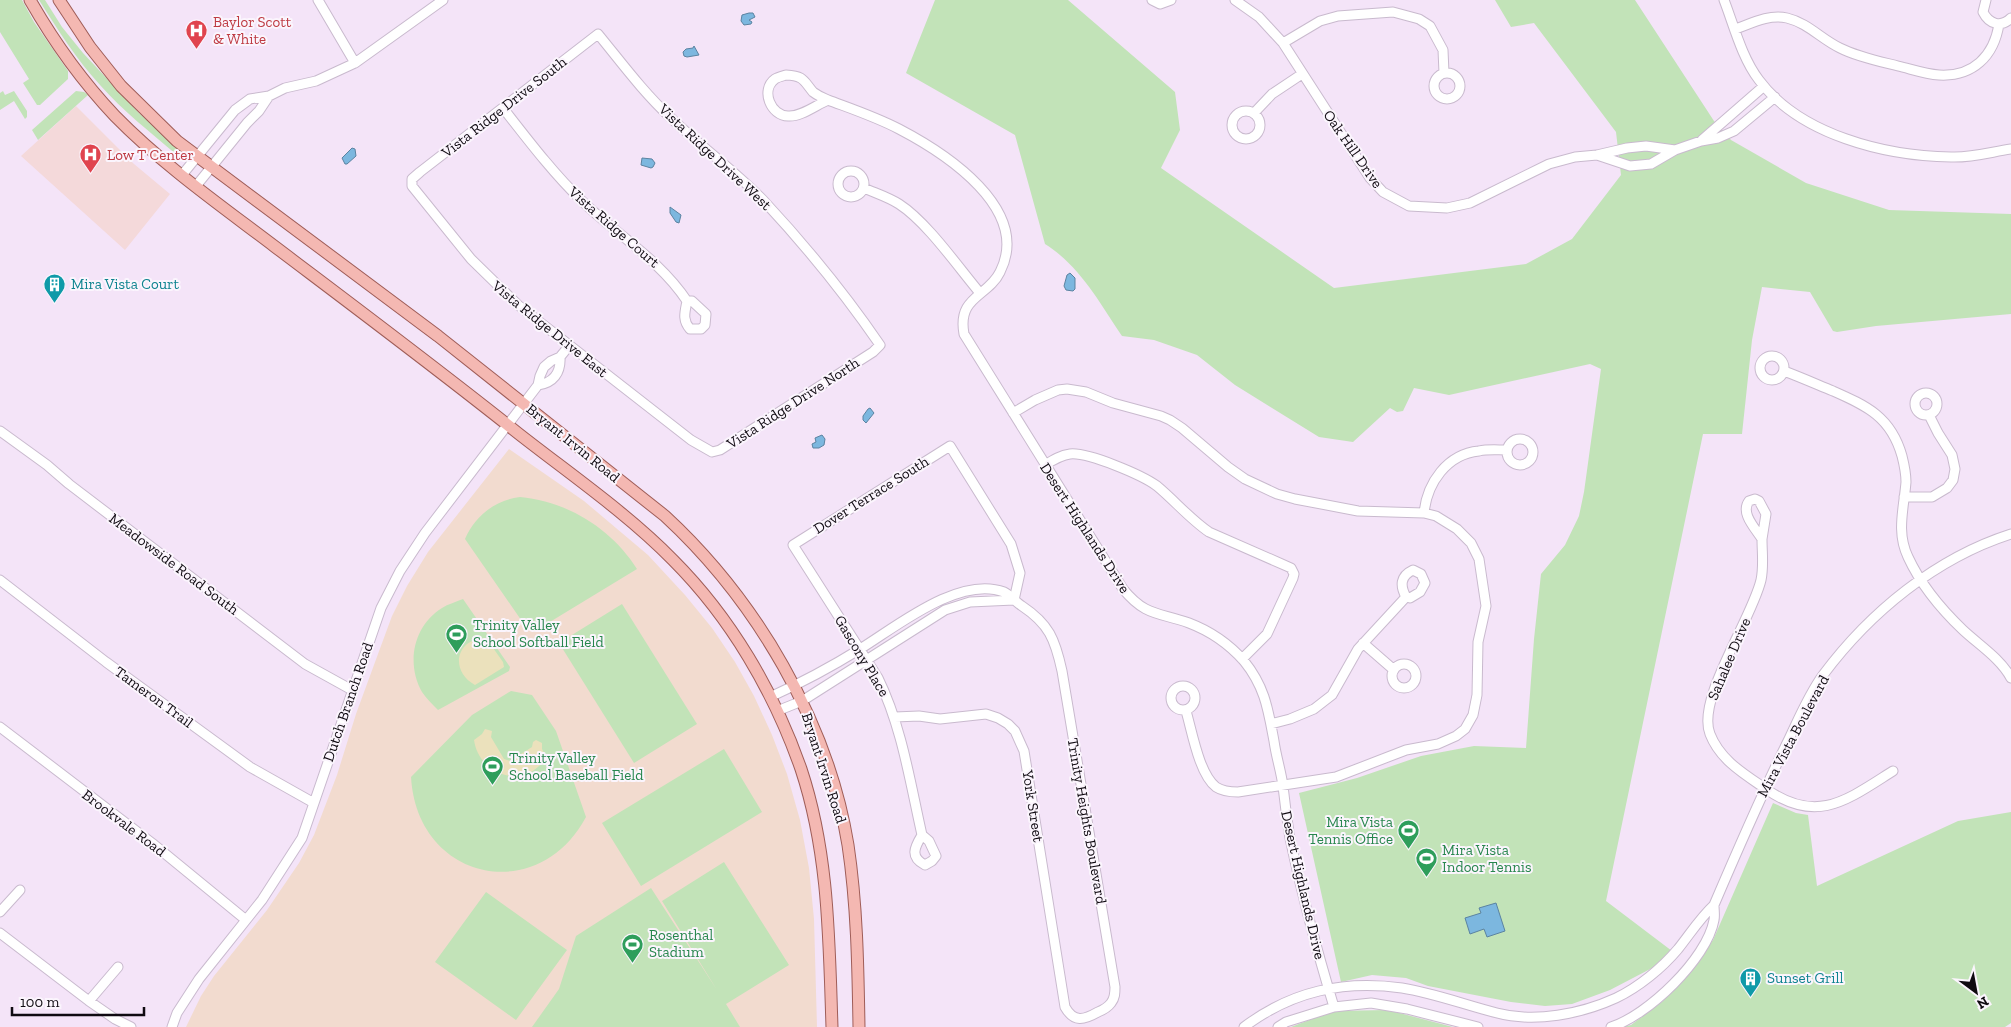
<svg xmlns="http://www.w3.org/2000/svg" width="2011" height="1027" font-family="'Zilla Slab',serif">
<rect width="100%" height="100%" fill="#f4e4f8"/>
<!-- commercial -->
<path fill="#f4d9da" d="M76,106l58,58 36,30 -45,56 -104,-94z"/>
<!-- education -->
<path fill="#f2dbcf" d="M509,449l75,52 64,54 37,40 27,33 23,34 19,34 18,39 15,39 13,46 9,48 5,51 3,108h-631l15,-31 13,-20 53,-66 32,-47 15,-28 23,-60 19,-61 22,-60 14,-38 15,-30 21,-34z"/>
<!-- green -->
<path fill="#c2e3b8" d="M0,0h22l12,22 34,49v8l-28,26h-3l-14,-22 6,-4 -29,-47z
M39,0h6l17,27 21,26 56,60 39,34 6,8 -2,2 -5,-2c-27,-23 -54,-44 -77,-70 -24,-26 -42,-55 -61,-85z
M935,0h133l107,92 5,38 -19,38 173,120 192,-24 46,-25 49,-64 -5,-43 -82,-109 -23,4 -16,-27h140l79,121 17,19 75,43 83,27 122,4v100l-135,12 -39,6 -4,-1 -23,-39 -48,-5 -10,53 -10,94h-39l-97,467 66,50 -16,15 -46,24 -38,14 -27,2 -34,-4 -83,-16 -22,-8 -34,-3 -31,7 -42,-189 58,-15 64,-22 53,-10 52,2 8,-109 7,-65 24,-29 14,-29 5,-24 17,-123 -11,-5 -141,31 -35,-7 -11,23 -6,1 -7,-4 -37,34 -34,-5 -84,-52 -38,-30 -43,-15 -32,-4c-23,-34 -42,-70 -77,-92l-30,-109 -109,-62z
M3,91l2,4 9,-4 13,20v6l-2,2 -11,-18 -14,9v-17z
M76,91l8,1 4,3 -50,45 -6,-10z
M520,497c47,4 92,32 117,72l-102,62 -7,-1 -63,-91c10,-23 30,-39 55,-42z
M463,599l47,68 -1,4 -71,39c-6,-6 -12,-12 -16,-18 -16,-28 -9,-66 20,-84 6,-4 14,-6 21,-9z
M622,604l75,120 -63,39 -75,-120z
M511,691l21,4 24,36 30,86c-48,90 -169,64 -175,-40l61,-62z
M724,749l38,63 -121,74 -39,-63z
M1773,803l23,10 12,2 9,71 141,-65 53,-9v211l-6,4h-383l9,-2 32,-24 50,-61z
M724,862l65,103 -63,39 14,23h-208l27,-38 17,-53 75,-48 66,102 -55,-89z
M486,892l81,58 -51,70 -81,-58z
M1388,1010l65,17h-162l42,-16z"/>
<!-- sand -->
<path fill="#ebe1bc" d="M486,638l17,24 1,5 -29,18c-26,-14 -19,-47 11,-47z
M485,729l7,2 -1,6 13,22 6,2 22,-14 1,-5 3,-2 6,3v6l4,8c-20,34 -67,19 -72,-17l8,-6z"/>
<!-- water -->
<path fill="#7cb7df" stroke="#5b83a1" d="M749,13h4l2,4 -6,3 3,2 -1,2 -7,1 -3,-4 1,-6z
M694,46l5,9 -12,2 -3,-1 -1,-4 3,-3 7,-1z
M352,148l3,1 1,7 -9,8h-2l-3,-6z
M642,158l10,1 3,4 -2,4 -2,1 -10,-3z
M670,207l11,8 -2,8 -3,-1 -6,-9z
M1070,273l5,5v11l-2,2 -7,-1 -2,-4 3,-11z
M870,408l4,5 -8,10 -3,-3v-4l5,-7z
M822,435l3,4 -1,6 -5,3h-6l-1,-4 4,-2 -1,-4z
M1496,903l9,28 -18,6 -3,-8 -14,5 -5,-16 16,-5 -2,-5z"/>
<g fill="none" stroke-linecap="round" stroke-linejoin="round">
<defs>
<path id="minor" d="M318,0l37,63
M1152,0l8,4 11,-4
M1235,0l24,17 24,26 87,135 13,14 26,14 38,2 23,-5 79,-39 26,-7 22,-2 30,-7 19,-2 29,4
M1724,0c10,26 18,58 35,80 41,55 126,76 192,77 20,1 40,-5 60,-8
M1986,0l-3,12c6,12 18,16 28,6
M1736,29c16,-6 33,-15 51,-11 21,5 34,21 53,30 18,9 38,13 58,18 13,3 27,8 41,9 34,2 55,-19 60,-51
M598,34c23,28 45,58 72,83 30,29 64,53 93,83 42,45 82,94 117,145l-7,7 -153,98 -8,2 -21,-12 -173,-135 -47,-46 -59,-73v-7l8,-7z
M1283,43l37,-22 18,-5 55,-4 26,7 11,7 13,24 1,23
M1434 86a13 13 0 1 1 26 0a13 13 0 1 1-26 0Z
M786,75c18,1 17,5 27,17 4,3 10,6 15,8 -12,5 -27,17 -40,16 -17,0 -28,-26 -13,-37 3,-2 8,-3 11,-4z
M828,100c24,9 48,17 71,29 46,24 133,80 101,143 -12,25 -43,24 -36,62l159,255c23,28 36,23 66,34 21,8 40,21 55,38 21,26 24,48 30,80 2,15 7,30 9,45 2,17 4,35 7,52 12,57 27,113 44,169
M503,108c25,32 50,65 79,93 35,34 78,59 105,100
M1232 125a14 14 0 1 1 28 0a14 14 0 1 1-28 0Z
M1254,113l18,-19 30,-20
M1702,140l62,-54
M1597,155l33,11 21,-2 24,-14 26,-9 17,-3 16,-7 41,-34
M838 184a13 13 0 1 1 26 0a13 13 0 1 1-26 0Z
M182,175l53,-65 15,-11 19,-3 16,-8 31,-7 39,-18 88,-63
M196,186l51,-63 12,-12 10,-15
M864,188c11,5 24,9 35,16 28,18 59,63 81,89
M687,301h5l14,13 -1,11 -4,4h-11c-8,-9 -5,-17 -3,-28z
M1760 368a12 12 0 1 1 24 0a12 12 0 1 1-24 0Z
M1784,371c16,6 32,13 49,20 34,15 58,26 69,65 2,8 4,17 4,26 -2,26 -10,50 2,75 12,26 34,53 55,73 16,15 37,28 48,48
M538,385c15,-2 23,-12 22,-28
M1915 404a11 11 0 1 1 22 0a11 11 0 1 1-22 0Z
M1013,413l22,-13 23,-10 9,-1 19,3 27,11 48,13 9,4 12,8 46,39 17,12 32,15 18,5 63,12 66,2 12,3 21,13 14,14 8,16 7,47 -8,36 -1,53 -4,20 -8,14 -9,7 -18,8 -32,6 -70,27 -98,15c-7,0 -16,-1 -22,-5 -17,-13 -24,-56 -30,-76
M0,431l47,34 22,19 236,180 47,26
M1507 452a13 13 0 1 1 26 0a13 13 0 1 1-26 0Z
M1045,465c8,-5 16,-10 25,-11 18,-2 72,21 87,32 18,15 33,33 52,46l82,36 3,6 -1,4 -26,56 -25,25
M1904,497h28l15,-9 6,-8 2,-11 -3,-14 -14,-22 -9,-18
M1755,499l4,2 7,13 -4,25c-7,-11 -22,-26 -13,-38z
M1424,513c3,-30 23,-59 55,-62 9,-2 18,-1 27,-1
M1762,539c0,14 2,27 -1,41 -9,39 -65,119 -51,154 10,26 34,40 56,55 51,36 81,11 127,-18
M1413,570l8,4 4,9 -5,9 -10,6 -4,-1c-6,-11 -6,-21 7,-27z
M0,580l106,82 144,105 64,36
M1363,643l31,27
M1392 676a12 12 0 1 1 24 0a12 12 0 1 1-24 0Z
M1171 698a12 12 0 1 1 24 0a12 12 0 1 1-24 0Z
M770,697c31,-14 61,-30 90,-48 36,-22 99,-74 144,-57 6,3 12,10 18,14 27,18 33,33 40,65l53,316c0,6 0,11 -4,16 -3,4 -8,7 -13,9 -14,8 -24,11 -33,-5l-41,-256 -9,-20 -7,-7 -10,-6 -12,-4 -46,5 -21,-3 -24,1
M777,711l25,-10 143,-91 25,-8 44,-2
M1271,724l19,-5 24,-10 18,-14 26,-46 48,-52
M0,727l152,116 94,77
M922,835c-12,-53 -20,-108 -44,-157l-85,-133 157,-99 61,98 9,29 -6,27
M922,835l7,6 7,15 -4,5 -7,4c-15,-8 -11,-17 -3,-30z
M0,912l20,-22
M0,933l89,68 26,18 16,8
M89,1001l29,-34
M172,1027l5,-14 22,-34 63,-79 40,-62 79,-230 19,-37 25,-38 113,-148 2,-9 4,-9 7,-6 9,-4 9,-11
M1244,1027c48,-36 99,-47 158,-39 32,5 63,17 95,25 38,10 84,1 119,-15 23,-11 46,-30 62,-49 12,-15 22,-31 36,-44 24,-56 48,-112 75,-166 10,-21 20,-45 34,-64 47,-63 113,-117 188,-141
M1278,1027l8,-5 48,-15 37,-4 36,6 71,18
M1611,1027c36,-11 96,-68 103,-107 1,-4 0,-10 0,-15"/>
<path id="major" d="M30,0c24,42 52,81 85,116 48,49 105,89 159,130 82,62 165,124 245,188 51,40 109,80 154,126 58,58 101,132 128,209 28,84 28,171 31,258
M59,0l31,47 31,39 56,55 261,195 227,180c91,84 163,206 183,329 9,60 10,121 11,182"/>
</defs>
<!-- minor casing -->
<use href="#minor" stroke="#c9bace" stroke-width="11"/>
<!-- major casing -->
<use href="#major" stroke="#9f5d58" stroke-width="13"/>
<!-- minor -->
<use href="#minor" stroke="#fff" stroke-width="9"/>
<!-- major -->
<use href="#major" stroke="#f4b8b2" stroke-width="11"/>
</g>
<!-- icons -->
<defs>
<symbol id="hospital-pin" viewBox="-11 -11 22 30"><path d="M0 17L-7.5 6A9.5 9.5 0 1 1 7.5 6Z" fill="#e0444e" stroke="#fbf5fd"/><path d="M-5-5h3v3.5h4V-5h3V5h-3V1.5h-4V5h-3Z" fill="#fff"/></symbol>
<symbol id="building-pin" viewBox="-11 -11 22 30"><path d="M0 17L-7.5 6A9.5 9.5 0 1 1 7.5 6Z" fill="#0f9aa8" stroke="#fbf5fd"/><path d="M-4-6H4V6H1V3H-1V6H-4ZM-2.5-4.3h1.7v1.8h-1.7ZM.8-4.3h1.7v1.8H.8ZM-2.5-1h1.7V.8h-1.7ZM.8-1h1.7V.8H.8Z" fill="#fff"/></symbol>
<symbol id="stadium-pin" viewBox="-11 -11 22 30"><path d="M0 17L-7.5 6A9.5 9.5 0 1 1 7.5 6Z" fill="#2e9e5b" stroke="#fbf5fd"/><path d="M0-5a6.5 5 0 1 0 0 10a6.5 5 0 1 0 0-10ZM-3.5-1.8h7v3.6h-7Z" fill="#fff"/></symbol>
</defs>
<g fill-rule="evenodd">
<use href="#hospital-pin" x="184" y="18" width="25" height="34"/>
<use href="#hospital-pin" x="78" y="142" width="25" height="34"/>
<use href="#building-pin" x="42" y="272" width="25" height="34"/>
<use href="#stadium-pin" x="444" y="622" width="25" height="34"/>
<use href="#stadium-pin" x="480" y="754" width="25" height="34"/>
<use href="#stadium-pin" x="1396" y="818" width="25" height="34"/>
<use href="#stadium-pin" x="1414" y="846" width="25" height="34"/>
<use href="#stadium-pin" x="620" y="932" width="25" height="34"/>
<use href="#building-pin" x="1738" y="966" width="25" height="34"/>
</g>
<g text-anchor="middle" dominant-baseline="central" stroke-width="4" stroke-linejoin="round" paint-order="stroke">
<!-- health labels -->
<g font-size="15" fill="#be3a42" stroke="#fbf5fd" text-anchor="start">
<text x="213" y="22">Baylor Scott<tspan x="213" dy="17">&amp; White</tspan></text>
<text x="107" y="155">Low T Center</text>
</g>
<!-- street labels -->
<g font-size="15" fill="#0f0a11" stroke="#fbf5fd">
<text transform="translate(504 107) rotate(-38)">Vista Ridge Drive South</text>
<text transform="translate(1353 149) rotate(55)">Oak Hill Drive</text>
<text transform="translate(715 157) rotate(43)">Vista Ridge Drive West</text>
<text transform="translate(614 227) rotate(41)">Vista Ridge Court</text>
<text transform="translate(550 329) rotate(39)">Vista Ridge Drive East</text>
<text transform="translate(793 403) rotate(-33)">Vista Ridge Drive North</text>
<text transform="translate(573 443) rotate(39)">Bryant Irvin Road</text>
<text transform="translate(871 495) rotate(-32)">Dover Terrace South</text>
<text transform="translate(1085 528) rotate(57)">Desert Highlands Drive</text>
<text transform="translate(174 564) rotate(37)">Meadowside Road South</text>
<text transform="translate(862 656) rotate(59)">Gascony Place</text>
<text transform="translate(1729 659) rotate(-67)">Sahalee Drive</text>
<text transform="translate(154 697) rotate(36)">Tameron Trail</text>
<text transform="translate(348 702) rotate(-71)">Dutch Branch Road</text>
<text transform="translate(1793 736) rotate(-62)">Mira Vista Boulevard</text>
<text transform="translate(824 768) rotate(72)">Bryant Irvin Road</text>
<text transform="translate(1033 806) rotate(81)">York Street</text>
<text transform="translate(1087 821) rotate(80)">Trinity Heights Boulevard</text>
<text transform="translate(124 823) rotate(37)">Brookvale Road</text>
<text transform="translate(1303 885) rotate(77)">Desert Highlands Drive</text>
</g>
<!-- culture labels -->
<g font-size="15" fill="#0d838f" stroke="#fbf5fd" text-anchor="start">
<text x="71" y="284">Mira Vista Court</text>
<text x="1767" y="978">Sunset Grill</text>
</g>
<!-- leisure labels -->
<g font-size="15" fill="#27864d" stroke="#fbf5fd" text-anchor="start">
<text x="473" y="625">Trinity Valley<tspan x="473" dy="17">School Softball Field</tspan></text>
<text x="509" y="758">Trinity Valley<tspan x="509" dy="17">School Baseball Field</tspan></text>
<text x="1393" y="822" text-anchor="end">Mira Vista<tspan x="1393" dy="17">Tennis Office</tspan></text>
<text x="1442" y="850">Mira Vista<tspan x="1442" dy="17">Indoor Tennis</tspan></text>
<text x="649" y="935">Rosenthal<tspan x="649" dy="17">Stadium</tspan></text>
</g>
</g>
<!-- north arrow -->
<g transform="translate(1976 992) rotate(148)" stroke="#fbf5fd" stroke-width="4" paint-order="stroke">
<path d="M0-4L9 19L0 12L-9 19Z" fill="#0f0a11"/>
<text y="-8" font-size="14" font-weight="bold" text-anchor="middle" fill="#0f0a11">N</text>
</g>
<!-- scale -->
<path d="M12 1007v8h132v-8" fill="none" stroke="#0f0a11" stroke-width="2.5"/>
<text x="20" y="1007" font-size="15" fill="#0f0a11" stroke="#fbf5fd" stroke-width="4" paint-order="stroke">100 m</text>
</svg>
